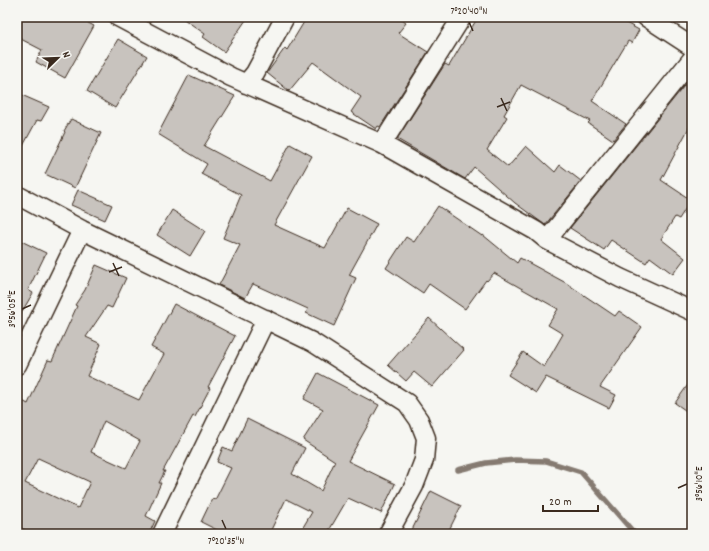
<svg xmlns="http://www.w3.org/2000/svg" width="709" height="551" font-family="Dekko,sans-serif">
<rect width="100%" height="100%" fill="#f6f6f2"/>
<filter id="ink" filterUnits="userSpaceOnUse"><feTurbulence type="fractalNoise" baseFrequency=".025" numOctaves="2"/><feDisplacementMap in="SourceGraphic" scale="8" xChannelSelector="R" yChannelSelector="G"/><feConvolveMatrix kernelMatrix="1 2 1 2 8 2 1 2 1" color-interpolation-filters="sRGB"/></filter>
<g filter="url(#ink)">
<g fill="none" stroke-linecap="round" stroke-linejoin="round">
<!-- stream -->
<path stroke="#857a71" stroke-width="5.5" d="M458,470l28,-7 29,-3 31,1 35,11 54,62"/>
</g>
<!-- building -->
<path fill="#c8c3be" stroke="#3b2a1e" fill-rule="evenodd" d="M17,17h60l17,9 -29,52 -29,-16 6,-12 -25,-13z
M181,17h67l-24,35 -21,-15 2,-3z
M307,17h91l8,6 -8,10 30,19 -48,75 -2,-1 -2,3 -25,-17 10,-15 -48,-35 -24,29 -22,-18 18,-25 2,2z
M478,17h137l24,13 -7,13 -4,-2 -36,60 34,23 -13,16 -25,-17 2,-2 -69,-36 -17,30 3,2 -20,33 21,17 18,-21 29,26 5,-7 21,16 -36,44 -30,-22 -41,-36 -9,12 -68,-40 48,-75 4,2z
M118,39l29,17 -32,52 -28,-17z
M189,75l46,21 -31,50 66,35 20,-37 22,12 -38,69 51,23 22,-40 30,16 -28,51 7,3 -22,48 -28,-13 2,-4 -55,-25 -8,14 -26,-13 21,-40 -17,-7 18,-43 -40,-21 6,-10 -49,-30z
M692,76v46l-31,58 30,20 -12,19 -4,-2 -14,22 24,19 -12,16 -23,-17 -4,6 -35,-23 -7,10 -34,-22z
M17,93l32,14 -8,14 -4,-1 -20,37z
M71,119l30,14 -26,55 -30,-14 20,-42 -1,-1z
M78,190l34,15 -7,15 -34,-15z
M438,206l44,30 1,-1 34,28 3,-5 46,25 49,33 4,-5 23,16 -42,60 16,8 -7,13 -63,-31 -10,16 -28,-18 15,-23 21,15 19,-33 -15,-9 10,-16 -64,-36 -7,8 -1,-1 -21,29 -36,-25 -6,9 -37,-25 20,-31 8,5z
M172,210l33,21 -15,25 -33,-21z
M17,239l29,14 -18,37 5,3 -16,27z
M96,265l30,13 -14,30 -5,-2 -21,31 15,7 -14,32 52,24 25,-46 -13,-7 23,-43 61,32 -27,51 2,1 -15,29 -2,-1 -30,55h2l-6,12h2l-15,33 9,5 -6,13h-116l-16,-8v-128l11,6 20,-44 4,1 25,-55 -2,-1 10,-15zM104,421l36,20 -14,27 -35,-16zM38,458l52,24 -12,26 -53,-25z
M429,318l35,32 -32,37 -18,-15 -8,9 -18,-16z
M318,373l61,32 -31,56 47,23 -14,29 -33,-15 -21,36h-28l13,-22 -26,-13 -17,35h-44l-24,-12 11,-23 3,1 16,-32 -14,-6 6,-15 9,4 15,-32 58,29 -13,26 29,17 14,-30 -32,-21 20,-31 -19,-10z
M692,379v36l-17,-12z
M431,491l30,15 -14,28h-37z"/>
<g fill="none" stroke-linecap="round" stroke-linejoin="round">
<defs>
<path id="minor" d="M118,17l113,60 151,67 154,87 11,9
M646,17l46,30
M692,59l-145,181 73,38 72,33
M246,84l9,-11 30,-56
M382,144l80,-127
M17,195l65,35 230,112 95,61 12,17 7,18 -2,22 -10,26 -26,48
M17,365l65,-135
M162,534l104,-215"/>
</defs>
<!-- minor casing -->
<use href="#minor" stroke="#3b2a1e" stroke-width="21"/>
<!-- minor -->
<use href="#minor" stroke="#f6f6f2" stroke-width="18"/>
</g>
</g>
<!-- ticks -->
<path fill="none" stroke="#3b2a1e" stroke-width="1.5" d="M469,22l4,9M501,98l6,13M497,107l13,-5M113,263l6,13M109,272l13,-5M22,309l9,-4M678,488l9,-4M222,520l4,9"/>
<!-- margin -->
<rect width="709" height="551" fill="none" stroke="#f6f6f2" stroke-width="44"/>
<!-- north arrow -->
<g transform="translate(58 58) rotate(67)" stroke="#f6f6f2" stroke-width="3" paint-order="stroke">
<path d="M0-3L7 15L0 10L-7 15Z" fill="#3b2a1e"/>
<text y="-6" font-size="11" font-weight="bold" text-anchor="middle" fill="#3b2a1e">N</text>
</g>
<!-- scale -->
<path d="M543 505v6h55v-6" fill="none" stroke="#3b2a1e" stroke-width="2"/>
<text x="549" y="505" font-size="12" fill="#3b2a1e" stroke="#f6f6f2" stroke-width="3" paint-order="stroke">20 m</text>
<rect x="22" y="22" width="665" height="507" fill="none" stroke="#3b2a1e" stroke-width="1.5"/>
<g font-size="10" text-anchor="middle" fill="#3b2a1e">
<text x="469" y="14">7°20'40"N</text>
<text transform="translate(11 309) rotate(-90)" y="4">3°56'05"E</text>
<text transform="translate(698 484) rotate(-90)" y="4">3°56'10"E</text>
<text x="226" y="544">7°20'35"N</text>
</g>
</svg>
